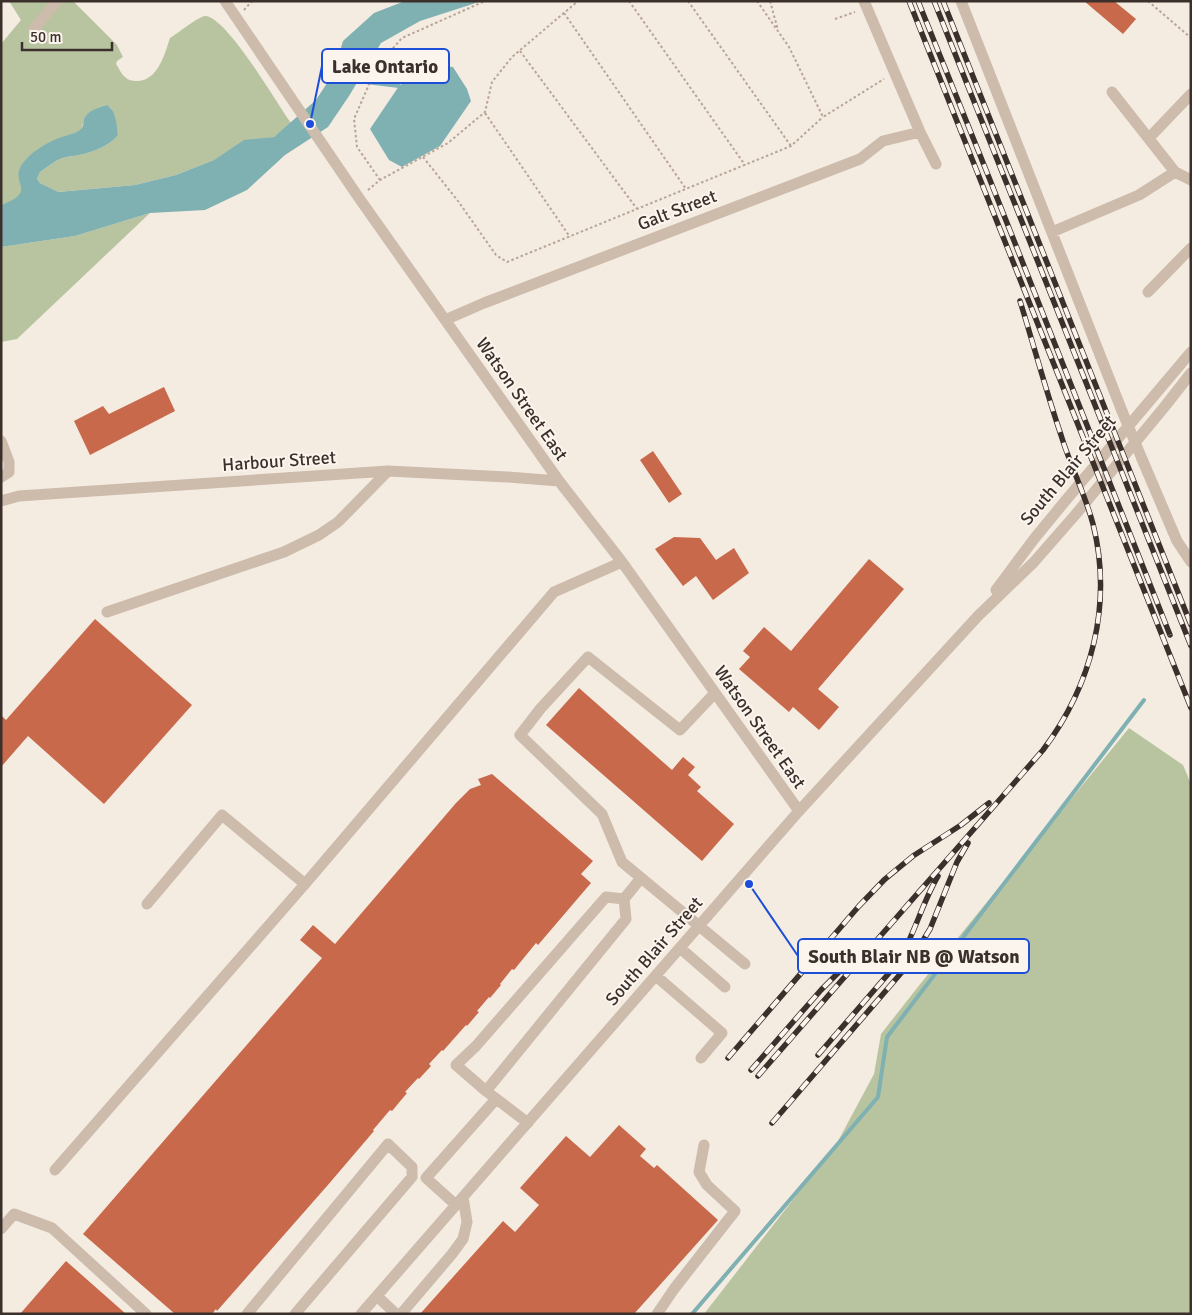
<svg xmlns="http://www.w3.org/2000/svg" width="1192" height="1315" font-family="Signika,sans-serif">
<rect width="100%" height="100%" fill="#f4ebe1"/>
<!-- green -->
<path fill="#b8c4a0" d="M9,1h64l44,44 6,12 -6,4 -1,3c3,4 5,10 9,13 3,3 7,4 11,4 22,1 29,-28 34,-43 7,-4 30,-23 36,-22 22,3 70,86 85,107l-17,14 -30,4 -30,19 -38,15 -41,10 -78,7 -17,-9 -3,-4 3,-7c6,-4 13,-10 20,-13 9,-3 18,-3 27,-6 11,-3 24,-9 31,-18l-7,-27 -5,-3c-6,2 -18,6 -21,13 -2,4 -2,7 -4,12 -20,10 -43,16 -58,33 -9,11 3,25 -4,34 -4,5 -12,6 -18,8v-161l20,-24z
M150,213l-133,126 -16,3v-95l74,-11z
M1129,728l54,37 8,19v530h-487l133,-171 37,-69 7,-40 40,-51z"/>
<!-- water -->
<path fill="#7fb0b2" d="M405,1h77l-62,20 -39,22 -32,53 -21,31 -43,28 -38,35 -42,20 -55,3 -75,23 -74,11v-42c38,-14 8,-21 21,-41 9,-12 24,-21 37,-26 7,-3 17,-4 22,-9 3,-3 2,-6 3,-10 3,-8 15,-12 23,-14 10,7 9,19 11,30 -7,9 -20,15 -31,18 -9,3 -19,3 -27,6 -7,3 -14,9 -20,13l-3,7 3,4 18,9 77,-7 41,-10 38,-15 30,-20 30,-3 42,-37 17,-26 10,-33 31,-28z
M430,65l23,2 14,22 4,12 -31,45 -38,21 -13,-7 -19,-31 29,-43z"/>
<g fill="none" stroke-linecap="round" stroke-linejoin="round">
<!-- stream -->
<path stroke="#7fb0b2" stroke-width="4" d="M358,81l41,5
M692,1314l186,-217 9,-60 257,-337"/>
</g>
<!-- building -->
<path fill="#c8694b" d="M1084,1h30l22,18 -13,15z
M164,387l11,24 -85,44 -16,-34 29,-15 6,8z
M653,451l29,43 -13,9 -29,-43z
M674,537l26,1 16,22 18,-12 15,25 -36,27 -17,-24 -13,10 -28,-37z
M869,559l35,30 -86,100 21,18 -20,23 -26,-23 -4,5 -50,-43 11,-12 -7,-6 21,-24 27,24z
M95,619l97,86 -88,99 -76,-68 -27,31v-52l5,5z
M579,688l93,82 11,-13 12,10 -7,8 13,12 -4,4 37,33 -32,37 -156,-136z
M492,774l101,87 -12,13 10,9 -53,62 -2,-2 -22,27 -2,-1 -12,15 1,1 -11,13 -1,-1 -12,14 2,1 -12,14 -1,-1 -23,26 -1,-1 -13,14 2,2 -12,13 -1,-1 -13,14 2,1 -15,18 -2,-1 -17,20 1,1 -47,55 -110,125 -1,-2 -4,5h-37l-92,-80 239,-276 -22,-18 13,-15 22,19 121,-141 14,-14 11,-4 -3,-6z
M619,1125l27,24 -6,7 14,12 3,-3 61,55 -84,94h-214l83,-93 12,11 24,-27 -19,-17 46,-52 24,21z
M66,1261l60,53h-106z"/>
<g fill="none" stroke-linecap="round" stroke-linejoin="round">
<!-- path -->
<path stroke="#b9a596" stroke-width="2" stroke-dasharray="2.5 2.5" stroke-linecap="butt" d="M629,1l116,164
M688,1l103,145
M757,1l32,46 34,70 61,-38
M770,1l8,29
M1148,1l43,37
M244,10l8,-9
M564,13l122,176
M835,19l20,-7
M520,51l117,158
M485,113l85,124
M423,157l35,44 38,54 11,7 284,-116 32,-29
M380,180l-23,-33 -3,-28 23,-53 25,-28 83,-37
M368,190l12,-10 68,-37 37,-31 7,-30 20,-25 66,-56"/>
<!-- minor -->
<path stroke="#cdbbac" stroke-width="11" d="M225,1l134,197 200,283 63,81 177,249
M864,1l56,131 16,32
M961,1l161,410
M34,29l23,-28
M1112,92l63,80
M1149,138l42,-44
M1052,232l87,-37 36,-23 16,8
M1148,292l43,-44
M445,320l39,-17 376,-144 23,-18 37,-9
M1,441l8,21v10l-8,5
M1142,459l35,82 14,21
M1,501l18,-5 369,-25 119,6 52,4
M996,590l38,-51 32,-39 125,-148
M107,612l177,-60 35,-17 19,-13 50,-51
M715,693l-35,37 -92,-73 -47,51 -21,27 82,79 20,48 123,102
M147,904l75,-89 83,69
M680,948l45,39
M656,976l66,57 -21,25
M486,1091l-30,-26 20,-19 130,-149 18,2
M528,1123l-42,-32 140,-172 -2,-20 17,-21
M55,1170l250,-286 249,-292 68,-30
M456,1205l-30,-27 70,-79
M1,1229l13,-15 38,14 94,86
M377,1296l19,18
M247,1314l141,-170 24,23v10l-117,137
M361,1314l438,-503 179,-195 56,-54 42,-48 90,-109 25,-32
M401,1314l51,-60 11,-15 4,-17 -4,-25
M657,1314l17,-25 61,-78 -28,-26 -8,-13 5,-27"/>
<defs>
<path id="rail" d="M909,1l282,707
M918,1l70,174 182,460
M934,1l257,645
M943,1l248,624
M818,1055l78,-90c18,-28 25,-60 42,-89
M728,1058l131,-152 26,-27 28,-23 48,-31 28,-22
M751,1070l70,-80 38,-38
M758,1076l285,-326c49,-65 70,-146 50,-226 -8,-30 -23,-59 -32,-89 -15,-44 -27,-89 -41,-134
M772,1123l136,-158 22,-36 27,-67 11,-19"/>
</defs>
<!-- rail casing -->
<use href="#rail" stroke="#3b302b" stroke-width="5.5"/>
<!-- rail -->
<use href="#rail" stroke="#fbf5ee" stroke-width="4" stroke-dasharray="11" stroke-linecap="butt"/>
<!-- minor-bridge -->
<path stroke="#cdbbac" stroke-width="11" d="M1122,411l20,48"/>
</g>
<g text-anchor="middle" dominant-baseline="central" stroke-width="4" stroke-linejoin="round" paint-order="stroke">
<!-- street labels -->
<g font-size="18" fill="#3b302b" stroke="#fbf5ee">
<text transform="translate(677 210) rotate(-21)">Galt Street</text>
<text transform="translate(522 399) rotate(55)">Watson Street East</text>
<text transform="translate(279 461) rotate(-4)">Harbour Street</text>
<text transform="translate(1068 470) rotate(-50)">South Blair Street</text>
<text transform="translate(760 727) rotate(55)">Watson Street East</text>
<text transform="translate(654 951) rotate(-49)">South Blair Street</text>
</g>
</g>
<!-- callouts -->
<path fill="none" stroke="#1d4ed8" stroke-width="2" d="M310 124L322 66M749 884L798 956"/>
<g fill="#1d4ed8" stroke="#fbf5ee" stroke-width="2">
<circle cx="310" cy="124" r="5"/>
<circle cx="749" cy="884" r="5"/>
</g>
<g fill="#fbf5ee" stroke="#1d4ed8" stroke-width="2">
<rect x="322" y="49" width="127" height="34" rx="5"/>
<rect x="798" y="939" width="231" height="34" rx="5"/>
</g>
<g font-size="19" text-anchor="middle" font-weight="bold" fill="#3b302b">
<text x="385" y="73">Lake Ontario</text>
<text x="914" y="963">South Blair NB @ Watson</text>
</g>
<!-- border -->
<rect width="1192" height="1315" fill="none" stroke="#3b302b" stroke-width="5"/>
<!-- scale -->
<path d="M22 42v8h90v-8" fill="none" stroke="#3b302b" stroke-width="2.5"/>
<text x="30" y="42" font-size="15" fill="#3b302b" stroke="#fbf5ee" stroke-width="4" paint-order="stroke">50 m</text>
</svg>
